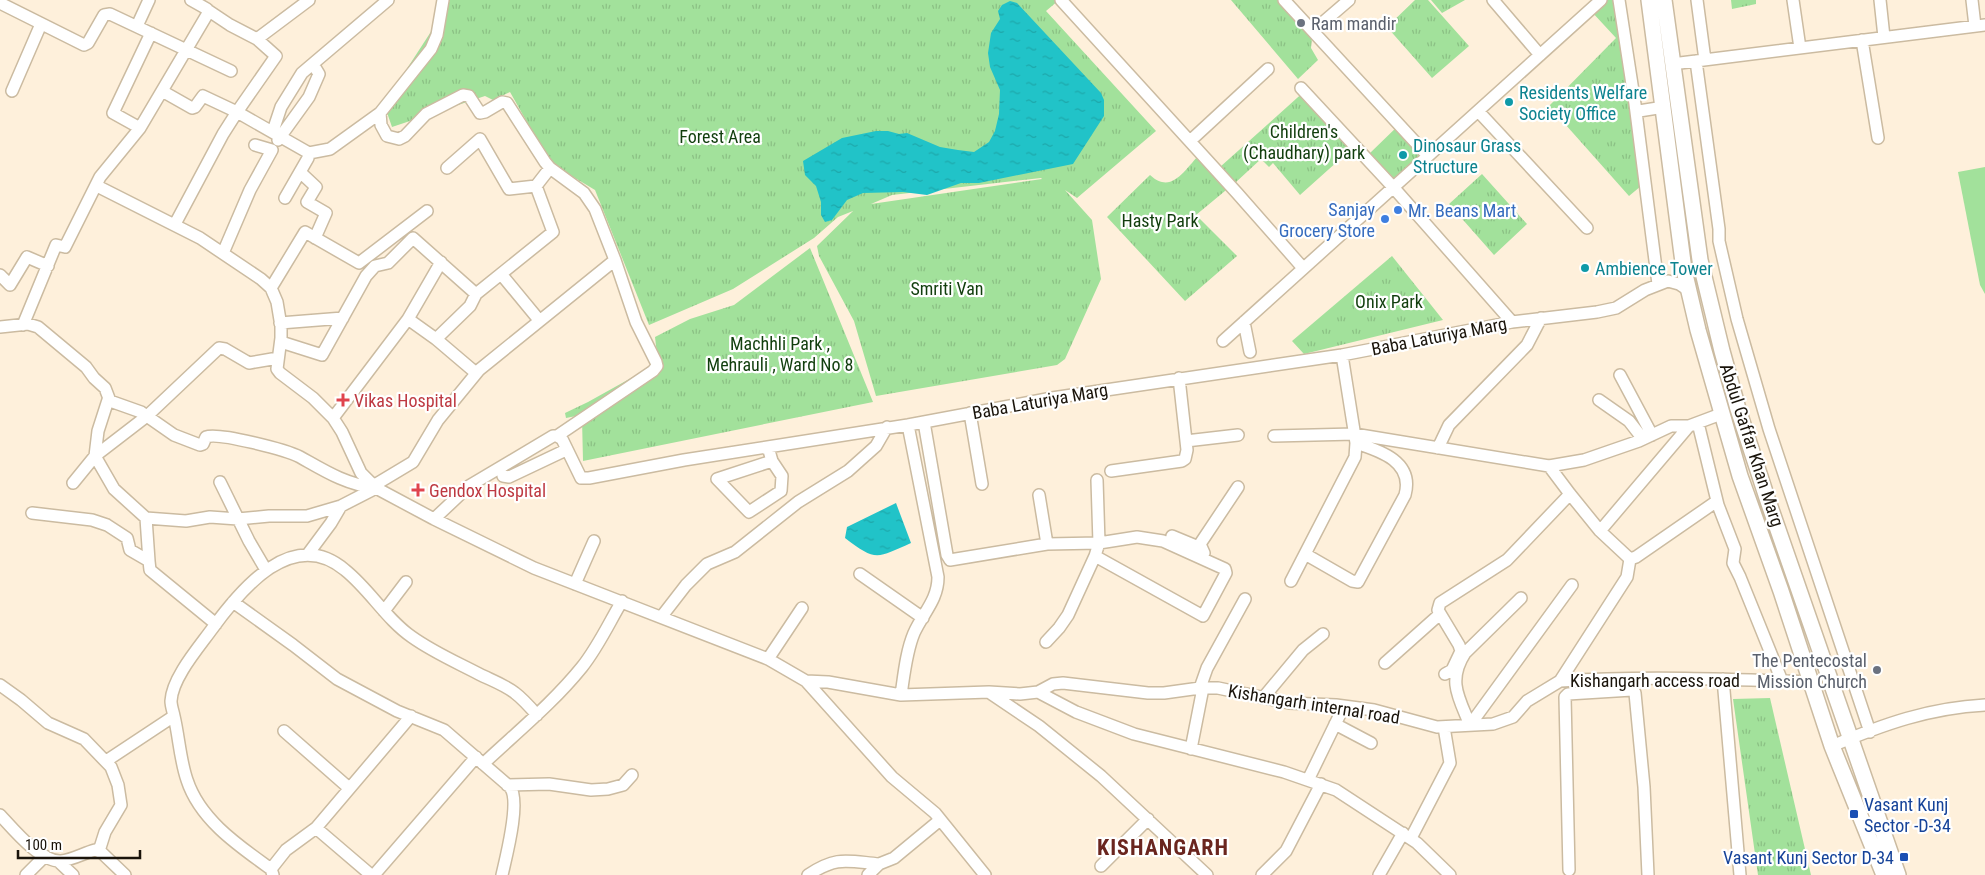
<svg xmlns="http://www.w3.org/2000/svg" width="1985" height="875" font-family="'Roboto Condensed',sans-serif">
<defs>
<pattern id="park-tufts" width="24" height="20" patternUnits="userSpaceOnUse" patternTransform="scale(1.25)"><rect width="24" height="20" fill="#a2e19b"/><path d="M3 7l-1-3M5 7V3M7 7l1-3M15 17l-1-3M17 17v-4M19 17l1-3" fill="none" stroke="#8bc084"/></pattern>
<pattern id="water-ripples" width="26" height="14" patternUnits="userSpaceOnUse" patternTransform="scale(1.25)"><rect width="26" height="14" fill="#21c3c8"/><path d="M2 4q2-2 4 0t4 0M15 11q2-2 4 0t4 0" fill="none" stroke="#1da7aa"/></pattern>
</defs>
<rect width="100%" height="100%" fill="#fef0db"/>
<!-- park -->
<path fill="url(#park-tufts)" fill-rule="evenodd" d="M450,0h609l-13,11 110,120 -79,67 -12,-8 27,30 9,59 -36,80 -8,6 -181,31 -22,-75 -35,-65 -2,-10 36,-35 -15,6 -24,21 -81,51 -84,36 -54,-135 -45,-27 -40,-71 -17,8 -8,-4 -93,31 -8,-23 63,-97zM1041,178l1,1 -171,25 21,-9z
M1231,0h56l26,27 -2,21 7,12 -20,19z
M1415,0h13l41,46 -37,32 -45,-51z
M1431,0h34l-23,13z
M1603,0h18l26,181 -18,15 -80,-90 67,-68 -25,-27z
M1731,0h25v4l-24,5z
M1307,89l50,55 -57,51 -27,-32 -4,4 -8,-8 -26,24 -15,-16z
M1402,122l27,29 -33,31 -26,-29z
M1201,153l30,33 -35,29 41,41 -52,45 -78,-84 43,-42c22,20 34,-5 51,-22z
M1482,174l45,50 -33,31 -45,-51z
M810,248l63,154 -290,59 -1,-42 -6,-3 -10,2 -1,-5 23,-11 70,-39 -3,-26 35,-18 44,-14z
M1392,256l51,64 -139,34 -12,-13z
M1770,698l41,177h-53l-25,-176z"/>
<!-- pitch -->
<path fill="#a2e19b" d="M1985,167v127l-5,-9 -22,-113z"/>
<!-- water -->
<path fill="url(#water-ripples)" d="M1010,1l7,2 84,90 3,7v16l-31,48 -94,19h-18l-34,12 -24,-3 -40,1 -16,7 -15,20 -7,2 -4,-7v-13l-5,-16 -11,-11 -2,-14 39,-23 34,-7h12l11,3 8,-1 33,14 18,3 16,2 15,-10 6,-11 4,-17 1,-24 -10,-23 -2,-14 3,-20 9,-14 -2,-8 4,-6z
M896,503l15,40c-34,15 -35,19 -66,-5l2,-11z"/>
<g fill="none" stroke-linecap="round" stroke-linejoin="round">
<defs>
<path id="minor" d="M443,0l-6,35 -6,14 -51,64 1,12 6,11 12,3 6,-3 21,-22 37,-19 6,1 11,17 5,-1 17,-10 5,1 38,59 5,6 34,25 11,16 20,51 21,62 20,40 1,4 -4,5 -96,65
M1061,0l176,193 66,75
M1284,0l144,156
M1493,0l47,55
M1619,0l16,104 23,180
M1697,0l8,60
M1793,0l7,48
M1880,0l4,37
M1972,0l3,26
M0,3l84,42 4,-2 16,-28 6,-1 121,57
M209,11l21,14 27,14 52,-39
M137,26l12,-26
M1313,31l36,-31
M257,39l19,17 -39,56 72,41 -1,5 -23,40
M1862,40l16,98
M1696,61l23,168v12l18,78 32,110 101,303
M1672,64l313,-39
M1301,88l92,99 119,135
M12,91l29,-67
M162,91l30,17 3,-1 8,-11 34,16 -14,22 -48,90
M1478,111l109,117
M1639,111l25,-4
M140,128l-27,-15 38,-80
M273,131l8,-24 21,-34 86,-73
M278,140l31,-43 10,-23 -6,-10
M1190,141l78,-72
M309,153l21,-4 50,-36
M447,168l33,-29 29,50 27,-3 14,-18
M300,172l16,15 -9,15 19,11 -11,25
M97,186l103,52 61,41 10,9 6,14 4,24v12l-4,31 3,4 33,25 20,20 9,14 19,41 15,15 58,31 100,49 234,91 38,22 86,96 43,36 50,62
M223,253l27,-63 22,-40 -17,-5
M501,274l38,46
M0,275l10,10 17,-28 21,9
M271,288l34,-56 54,31 68,-52
M408,319l28,20 40,34
M1244,322l6,30
M280,323l63,-5
M23,325l33,-80 9,2 35,-70 40,-49 68,-115 -1,-4 -16,-9
M0,327l28,-3 10,3 48,40 8,11 11,10 5,13 31,11 33,23 26,10 3,-1 3,-7c12,-5 81,13 94,20 25,14 45,27 75,31
M436,339l34,-33 6,-12 77,-62 -17,-46
M1223,341l378,-341
M281,342l41,13 44,-79 9,-10 13,-3 25,-25 63,56
M1620,375l32,60
M108,400l-10,31 -3,25 19,33 32,29
M1599,400l30,21 14,18
M970,413l12,71
M333,418l75,-99 33,-57
M924,422l23,133 3,5 97,-16 52,-1 38,-6 26,4 62,28 1,4 -23,43 -108,-60
M1698,423l20,82 17,44 -2,14 7,14 42,104
M1274,436l80,-2 195,32 35,-6 55,-19 32,-15h18l32,-12
M1186,441l52,-6
M768,447l4,14 10,15 -1,15 -32,21 -32,-33 55,-18
M1438,448l11,-23 78,-80 14,-27
M1549,466l21,28 30,37 30,28
M1111,471l71,-10 3,-2 2,-9 -8,-72
M503,476l6,1 57,-27
M220,482l29,59 17,29
M73,483l22,-27 52,-40 72,-68 6,1 24,14 29,-5
M373,486l40,-24 25,-42 41,-50 136,-110
M1039,495l8,49
M32,513l60,7 15,5 20,13 3,12 19,11 1,9 66,54
M434,519l35,-33 84,-50h4l5,3 19,39h8l95,-18 224,-35 144,-27 290,-43 170,-33 85,-10 19,-4 29,-18 23,-9 11,3 9,6
M1600,531l89,-105
M1172,536l29,12
M1204,553l-4,-9 38,-57
M308,554l23,-31 10,-17
M1305,554l47,27 6,1 47,-87c9,-33 -24,-44 -49,-52
M1630,559l6,-2 81,-56
M149,561l-3,-43 40,3 24,-4 28,2 31,-3h38l34,-10 35,-18
M860,574l63,44
M1291,581l64,-124 1,-14 -14,-88
M575,584l19,-43
M233,602l60,43 44,34 60,32 47,19 66,57c11,14 -4,70 -8,88
M384,611l22,-29
M662,616l24,-31 21,-21 28,-12 63,-50 50,-31 28,-25 11,-19
M1046,642l13,-14 9,-13 27,-59 4,-13 -2,-63
M768,659l34,-51
M1385,663l55,-49
M1445,674l7,-4 9,-19 -2,-6 -21,-35 2,-7 67,-43 63,-66
M1723,679l17,196
M806,681l22,1 73,13 88,-3 31,2 18,-2 15,-8 10,-1 85,10h16l36,-5h18l71,15 47,2 38,5 63,17 56,-3 20,-7 14,-16 33,-20 67,-104 3,-18
M1560,681c84,-5 167,-2 251,1
M0,685l21,15 27,23 36,16 27,28 7,18 3,20 -16,27 -6,19
M1200,688l7,-20 38,-69
M1038,692l38,20 58,22 150,38 52,18 81,53 33,32
M990,693l49,33 62,50 106,99
M901,695c3,-20 5,-43 13,-62 9,-20 24,-33 24,-56l-30,-152
M1263,698l40,-48 20,-16
M174,716c-1,-5 -3,-10 -3,-15 1,-23 28,-54 41,-72 29,-40 81,-103 133,-59 25,20 41,49 67,67 21,15 44,25 67,37 12,6 26,11 36,19 8,6 15,14 22,22
M1335,724l36,19
M1470,725l102,-140
M1470,725c-11,-27 -23,-44 -5,-72l56,-55
M284,731l65,57
M1832,746c52,-22 97,-38 153,-41
M1191,749l12,-61
M106,761l68,-45c5,21 6,44 13,64 13,40 52,66 84,89l2,6
M483,764c34,-32 70,-61 99,-97 16,-20 27,-44 40,-66
M1308,780l36,-74
M507,785l42,-1 42,6 17,-1 15,-4 9,-10
M0,815c14,15 40,47 61,46 11,-1 23,-8 34,-11l7,3 23,22
M316,828l55,47
M1411,838l39,-75 -6,-36
M58,861l15,14
M1101,866l47,-47
M271,869l15,-19 30,-22 95,-112
M1569,870l-4,-173 3,-3 64,-4 3,3 9,94 4,88
M26,875l19,-19
M374,875l102,-118
M808,875c29,-19 38,-14 71,-11
M868,875l11,-11 15,-6 46,-38
M1262,875l24,-24 35,-67
M1379,875l24,-42"/>
<path id="major" d="M1649,0l35,270 14,60 42,146 41,115 51,155 52,129
M1664,0l36,260 22,91 16,58 29,89 131,377"/>
</defs>
<!-- minor casing -->
<use href="#minor" stroke="#cbbba1" stroke-width="14"/>
<!-- major casing -->
<use href="#major" stroke="#cbbba1" stroke-width="18"/>
<!-- minor -->
<use href="#minor" stroke="#fff" stroke-width="11"/>
<!-- major -->
<use href="#major" stroke="#fff" stroke-width="15"/>
</g>
<!-- markers -->
<g fill="#6b7280" stroke="#fff" stroke-width="2">
<circle cx="1301" cy="23" r="5"/>
<circle cx="1877" cy="670" r="5"/>
</g>
<g fill="#0f9aa8" stroke="#fff" stroke-width="2">
<circle cx="1509" cy="102" r="5"/>
<circle cx="1403" cy="155" r="5"/>
<circle cx="1585" cy="268" r="5"/>
</g>
<g fill="#3f7fe0" stroke="#fff" stroke-width="2">
<circle cx="1398" cy="210" r="5"/>
<circle cx="1385" cy="219" r="5"/>
</g>
<g fill="#e0444e" stroke="#fff" stroke-width="2">
<path d="M340.5 392.5h5v5h5v5h-5v5h-5v-5h-5v-5h5z"/>
<path d="M415.5 482.5h5v5h5v5h-5v5h-5v-5h-5v-5h5z"/>
</g>
<g fill="#1a4fb4" stroke="#fff" stroke-width="2">
<rect x="1849" y="809" width="10" height="10" rx="2.5"/>
<rect x="1899" y="852" width="10" height="10" rx="2.5"/>
</g>
<g text-anchor="middle" dominant-baseline="central" stroke-width="4.5" stroke-linejoin="round" paint-order="stroke">
<!-- worship labels -->
<g font-size="18" fill="#5b616d" stroke="#fff" text-anchor="start">
<text x="1311" y="23">Ram mandir</text>
<text x="1867" y="660" text-anchor="end">The Pentecostal<tspan x="1867" dy="21">Mission Church</tspan></text>
</g>
<!-- culture labels -->
<g font-size="18" fill="#0d838f" stroke="#fff" text-anchor="start">
<text x="1519" y="92">Residents Welfare<tspan x="1519" dy="21">Society Office</tspan></text>
<text x="1413" y="145">Dinosaur Grass<tspan x="1413" dy="21">Structure</tspan></text>
<text x="1595" y="268">Ambience Tower</text>
</g>
<!-- park labels -->
<g font-size="18" fill="#113e0d" stroke="#fff">
<text x="1304" y="131">Children's<tspan x="1304" dy="21">(Chaudhary) park</tspan></text>
<text x="720" y="136">Forest Area</text>
<text x="1160" y="220">Hasty Park</text>
<text x="947" y="288">Smriti Van</text>
<text x="1389" y="301">Onix Park</text>
<text x="780" y="343">Machhli Park ,<tspan x="780" dy="21">Mehrauli , Ward No 8</tspan></text>
</g>
<!-- shop labels -->
<g font-size="18" fill="#366cbe" stroke="#fff" text-anchor="end">
<text x="1375" y="209">Sanjay<tspan x="1375" dy="21">Grocery Store</tspan></text>
<text x="1408" y="210" text-anchor="start">Mr. Beans Mart</text>
</g>
<!-- street labels -->
<g font-size="18" fill="#19130a" stroke="#fff">
<text transform="translate(1439 336) rotate(-11)">Baba Laturiya Marg</text>
<text transform="translate(1040 401) rotate(-10)">Baba Laturiya Marg</text>
<text transform="translate(1752 445) rotate(72)">Abdul Gaffar Khan Marg</text>
<text x="1655" y="680">Kishangarh access road</text>
<text transform="translate(1314 704) rotate(9)">Kishangarh internal road</text>
</g>
<!-- health labels -->
<g font-size="18" fill="#be3a42" stroke="#fff" text-anchor="start">
<text x="354" y="400">Vikas Hospital</text>
<text x="429" y="490">Gendox Hospital</text>
</g>
<!-- transit labels -->
<g font-size="18" fill="#164399" stroke="#fff" text-anchor="start">
<text x="1864" y="804">Vasant Kunj<tspan x="1864" dy="21">Sector -D-34</tspan></text>
<text x="1894" y="857" text-anchor="end">Vasant Kunj Sector D-34</text>
</g>
<!-- district labels -->
<g font-size="22" font-weight="bold" letter-spacing="1" fill="#6a251e" stroke="#fff">
<text x="1163" y="847">KISHANGARH</text>
</g>
</g>
<!-- scale -->
<path d="M18 850v8h122v-8" fill="none" stroke="#19130a" stroke-width="2.5"/>
<text x="25" y="850" font-size="15" fill="#19130a" stroke="#ffffff" stroke-width="4" paint-order="stroke">100 m</text>
</svg>
